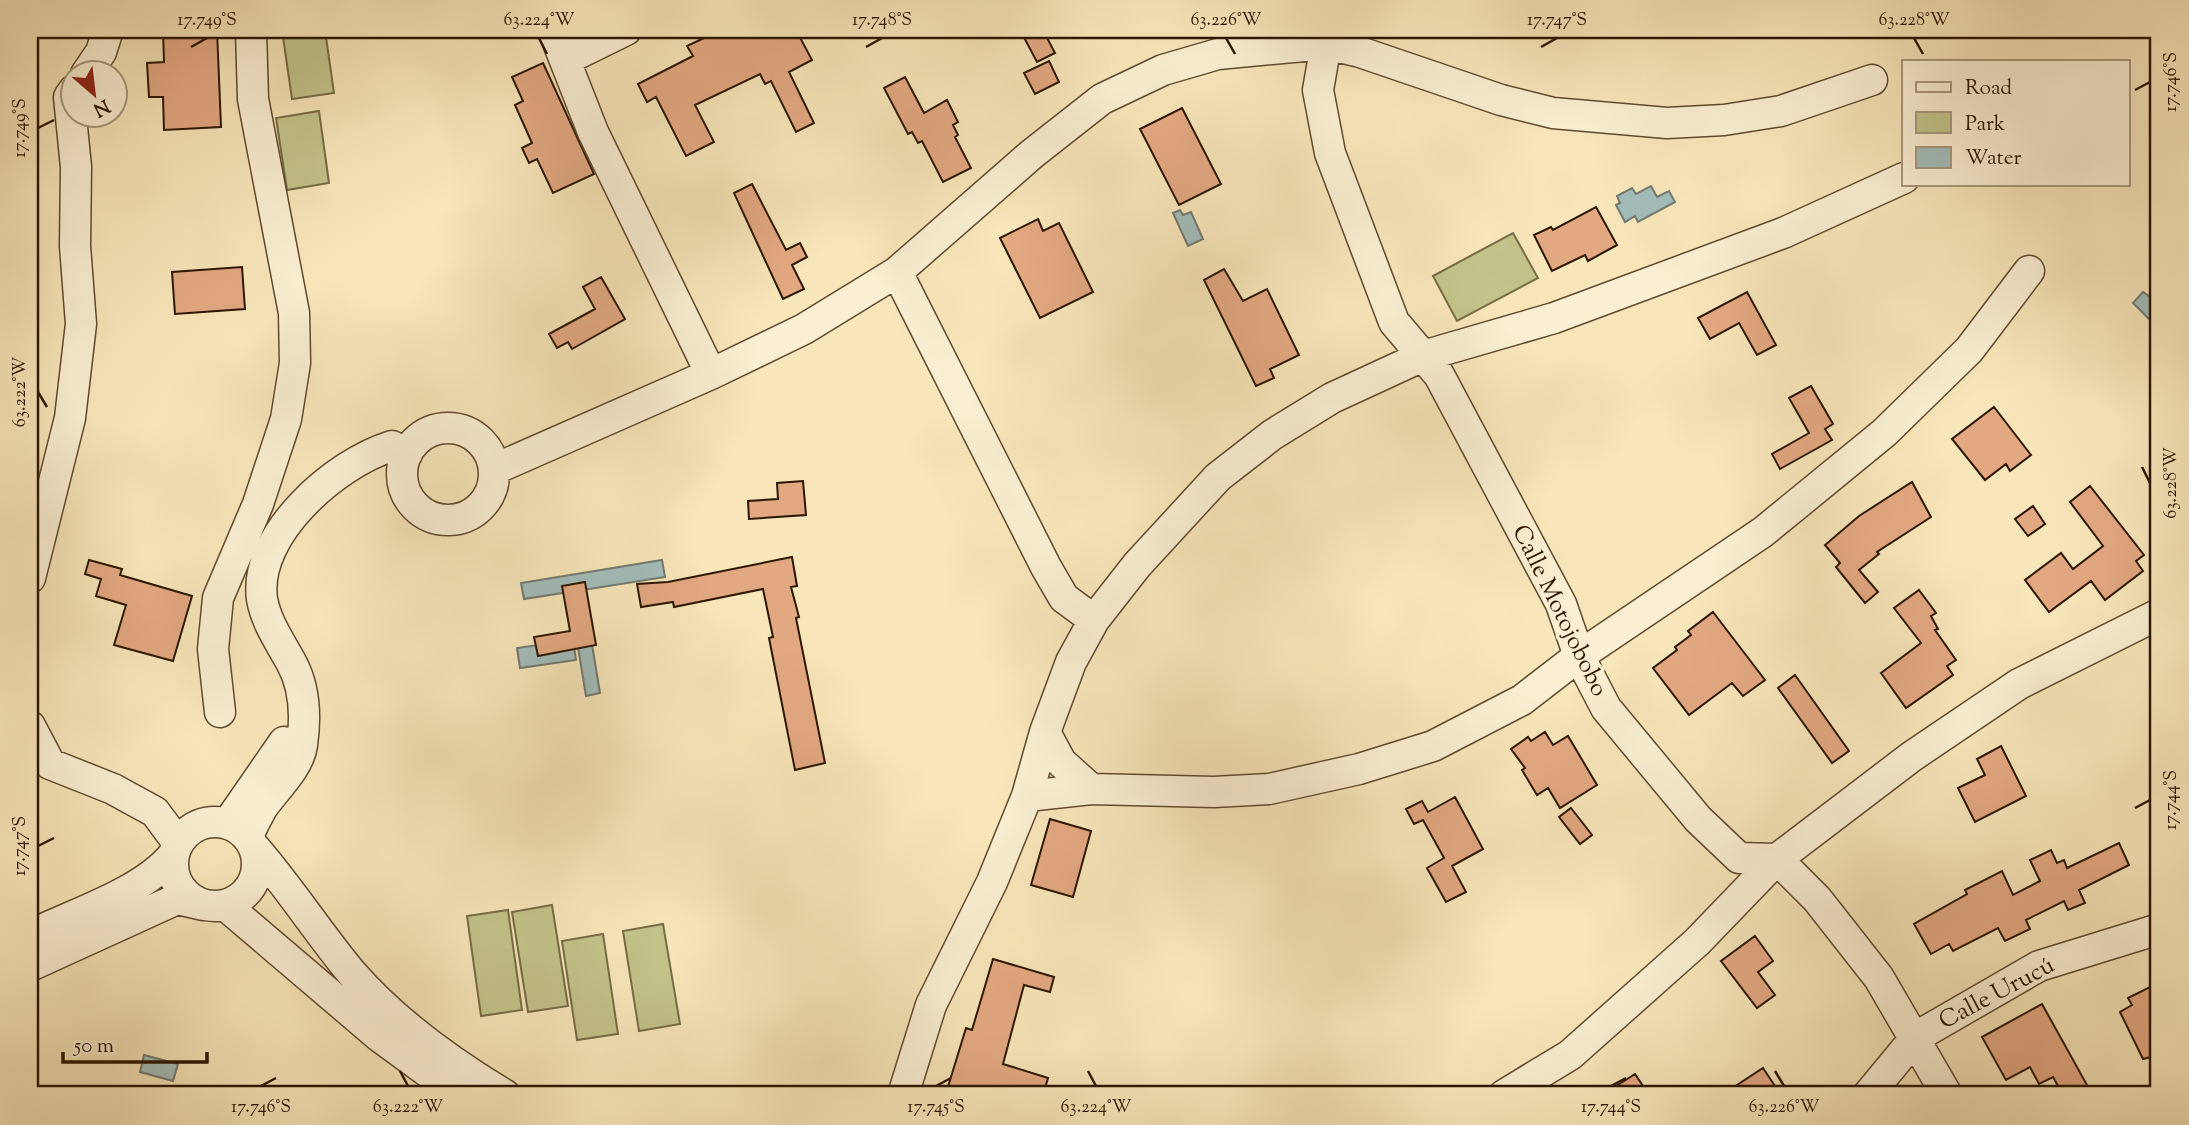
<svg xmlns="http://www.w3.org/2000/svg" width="2189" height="1125" font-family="'Sorts Mill Goudy',serif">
<rect width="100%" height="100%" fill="#f7e6ba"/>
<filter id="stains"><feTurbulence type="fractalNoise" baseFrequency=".00286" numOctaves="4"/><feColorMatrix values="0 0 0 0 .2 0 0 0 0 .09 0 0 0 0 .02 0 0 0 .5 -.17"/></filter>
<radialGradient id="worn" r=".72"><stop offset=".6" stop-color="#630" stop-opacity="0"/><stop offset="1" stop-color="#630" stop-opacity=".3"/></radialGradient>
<!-- green -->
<path fill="#c3c38b" stroke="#786c46" stroke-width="2" d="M282,30h43l9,63 -42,6z
M319,111l10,72 -42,7 -11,-72z
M1513,233l25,45 -81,43 -24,-45z
M552,905l16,101 -40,6 -16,-100z
M508,910l14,100 -41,6 -14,-100z
M663,924l17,100 -41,7 -16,-100z
M603,934l15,100 -41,6 -15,-99z"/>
<!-- water -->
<path fill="#a3bdbb" stroke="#737a70" stroke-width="2" d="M1651,186l6,11 12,-6 6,11 -37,20 -3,-6 -10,6 -9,-17 4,-2 -3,-7 15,-8 4,6z
M1180,210l3,5 8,-3 12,27 -15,7 -15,-33z
M2143,292l16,11 -2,24 -24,-24z
M662,560l3,17 -82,13 17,103 -14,3 -17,-104 -45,7 -3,-16z
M573,640l3,20 -56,8 -3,-20z
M144,1055l34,9 -5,17 -33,-9z"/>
<!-- building -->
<path fill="#e2a882" stroke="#2c1600" stroke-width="2" d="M192,30h25l4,97 -57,3 -1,-33h-14l-2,-34 17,-1 -1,-31z
M721,30h75l16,30 -23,12 25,51 -18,9 -25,-51 -6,3 -5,-10 -65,31 19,37 -28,14 -30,-59 -9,5 -9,-18 55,-28 -6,-10z
M1020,30h23l12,23 -18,9z
M1049,61l10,21 -24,12 -11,-21z
M543,63l51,111 -41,19 -16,-34 -8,4 -7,-15 10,-5 -17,-38 8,-4 -11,-24z
M905,77l19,36 23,-13 11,22 -5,3 5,10 -3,2 16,31 -28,14 -21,-41 -4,2 -6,-11 -4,2 -24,-46z
M1182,108l39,76 -42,21 -39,-76z
M752,184l34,66 14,-7 7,14 -15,8 12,24 -21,10 -49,-106z
M1596,207l21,38 -29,16 -3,-6 -33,16 -18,-36 17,-8 2,3z
M1038,219l5,12 16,-8 34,69 -53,26 -40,-80z
M242,267l3,42 -70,5 -3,-42z
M1224,269l19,32 24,-12 32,66 -29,14 4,9 -18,8 -52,-106z
M601,277l24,42 -53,30 -4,-7 -11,6 -8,-14 46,-25 -12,-22z
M1747,292l29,53 -19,10 -18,-32 -29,16 -12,-21z
M1811,386l22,38 -8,5 7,11 -52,29 -8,-15 37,-21 -20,-35z
M1994,407l37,48 -21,16 -4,-7 -21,16 -33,-41z
M803,481l3,34 -57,4 -1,-18 30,-2 -1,-16z
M1912,482l19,35 -54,35 2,2 -20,16 19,22 -13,11 -29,-36 4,-4 -15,-18 34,-29z
M2090,486l54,69 -8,6 7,10 -38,29 -14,-19 -42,31 -24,-32 36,-27 12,16 30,-23 -33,-44z
M2033,506l12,18 -17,12 -13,-17z
M792,557l5,29 -6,1 8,30 -3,1 29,145 -30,7 -26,-132 4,-1 -10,-48 -89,18 -1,-5 -32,5 -4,-23 31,-2z
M89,560l33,9 -2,6 72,21 -19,65 -59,-16 12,-40 -30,-9 5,-17 -16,-5z
M585,582l11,63 -58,11 -4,-19 36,-6 -8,-45z
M1919,590l17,23 -5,3 7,13 -3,1 21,30 -9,6 6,9 -47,33 -25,-35 40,-30 -27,-35z
M1713,612l52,68 -22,16 -11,-13 -43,32 -36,-47 24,-18 -2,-3 16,-12 -3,-4z
M1795,675l54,76 -17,12 -54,-75z
M1545,732l8,13 15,-9 29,49 -37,23 -12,-20 -11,7 -15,-25 3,-2 -14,-19 17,-12 3,4z
M2001,746l25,50 -51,26 -17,-34 27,-13 -8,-16z
M1455,797l28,52 -31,17 14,26 -20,10 -19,-34 17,-10 -21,-38 -9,4 -8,-15 16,-8 6,11z
M1571,808l21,27 -12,9 -21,-27z
M1050,819l41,12 -18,66 -42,-12z
M2119,843l10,22 -50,25 6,13 -17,7 -4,-9 -38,19 4,9 -25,12 -7,-13 -45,23 -4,-7 -18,10 -17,-30 53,-30 -2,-4 37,-19 11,24 27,-14 -10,-21 21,-10 6,13 7,-3 3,8z
M1755,936l18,25 -15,11 17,23 -18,13 -36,-47z
M993,959l61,18 -4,15 -26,-7 -21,79 45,14 -5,17h-75l-21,-5 19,-62 6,2z
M2150,987l9,18v50l-16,4 -23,-47 12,-7 -4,-7z
M2042,1004l45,81 -18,10h-6l-10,-18 -14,7 -9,-17 -24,13 -24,-43z
M1763,1068l18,27h-59z
M1635,1074l14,21h-47z"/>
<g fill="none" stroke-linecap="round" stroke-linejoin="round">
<defs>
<path id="minor" d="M553,30l40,102 118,242
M1325,30l1,14 -8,46 12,63 64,169 45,53 122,229 18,52 27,52 92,111 41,39 38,1 40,40 62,79 68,117
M565,60l61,-30
M86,74l15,-22 7,-22
M897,272l149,295 18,31 30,22
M402 474a46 46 0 1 1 92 0a46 46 0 1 1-92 0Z
M495,469l216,-95 93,-45 93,-57 135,-118 70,-55 61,-29 55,-16 108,-10 34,8 141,48 52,13 114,10 57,-3 57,-9 91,-31
M30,578l40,-160 11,-94 -6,-78 1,-79 -7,-70 5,-7
M220,712l-7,-63 5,-51 40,-94 28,-85 9,-56 -1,-50 -41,-214 -2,-69
M30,726l20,38 63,25 42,23 23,31
M1045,732l16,30 30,27
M1027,796l64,-7 123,3 55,-3 90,-20 74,-23 89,-46 57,-44 184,-124 121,-99 85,-83 60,-79
M173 864a42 42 0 1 1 84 0a42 42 0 1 1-84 0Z
M228,823l56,-81
M248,836c4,-9 9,-19 14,-28 13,-19 37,-40 40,-63 4,-28 3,-58 -11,-83 -11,-20 -25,-40 -29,-63 -9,-65 74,-136 130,-153l15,8
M255,848c34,39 62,83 95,123 42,49 100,91 155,124
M225,905l155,132 79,58
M30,935c44,-21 114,-43 144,-81
M30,966l147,-67 26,6
M903,1095l28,-90 61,-123 35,-86 18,-64 26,-70 23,-42 43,-55 81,-88 54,-42 60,-37 91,-42 131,-38 229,-85 121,-55
M1504,1095l66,-40 127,-113 80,-83 134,-102 108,-73 140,-70
M1868,1095l48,-58 123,-71 120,-37"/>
</defs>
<!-- minor casing -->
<use href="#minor" stroke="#5f4a2e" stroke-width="33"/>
<!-- minor -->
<use href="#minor" stroke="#faefd2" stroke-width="30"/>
</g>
<!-- ticks -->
<path fill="none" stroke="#2c1600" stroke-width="2.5" d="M539,38l8,16M1226,38l9,16M1914,38l9,16M191,47l16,-9M866,47l16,-9M1541,47l16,-9M2135,90l15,-8M38,128l16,-8M38,392l9,15M2142,467l8,16M2135,808l15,-8M38,846l16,-8M400,1071l8,15M1088,1071l8,15M1775,1071l9,15M261,1086l15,-8M936,1086l15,-8M1611,1086l15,-8"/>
<g text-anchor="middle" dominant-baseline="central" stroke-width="7" stroke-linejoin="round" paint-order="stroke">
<!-- street labels -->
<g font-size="24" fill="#2c1600" stroke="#faefd2">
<text transform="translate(1559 611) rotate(64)">Calle Motojobobo</text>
<text transform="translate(1997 994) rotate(-28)">Calle Urucú</text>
</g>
</g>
<!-- margin -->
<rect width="2189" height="1125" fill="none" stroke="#f7e6ba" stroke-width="77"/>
<!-- legend -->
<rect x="1902" y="60" width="228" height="126" fill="#faefd2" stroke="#a8987e" stroke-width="2"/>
<rect x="1916" y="82" width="35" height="10" fill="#faefd2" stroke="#a8987e" stroke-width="2"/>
<text x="1965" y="94" font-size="21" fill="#2c1600">Road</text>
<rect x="1916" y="112" width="35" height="21" fill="#c3c38b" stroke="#a8987e" stroke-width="2"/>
<text x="1965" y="130" font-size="21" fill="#2c1600">Park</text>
<rect x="1916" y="147" width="35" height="21" fill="#a3bdbb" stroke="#a8987e" stroke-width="2"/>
<text x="1965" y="164" font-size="21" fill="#2c1600">Water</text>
<!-- north arrow -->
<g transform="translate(94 94) rotate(152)"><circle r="33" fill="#faefd2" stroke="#a8987e" stroke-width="2"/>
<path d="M0-5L12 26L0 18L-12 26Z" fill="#8f2418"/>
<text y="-10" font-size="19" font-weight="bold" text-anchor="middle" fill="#2c1600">N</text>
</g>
<!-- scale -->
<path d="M63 1052v10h144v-10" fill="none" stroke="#2c1600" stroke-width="3.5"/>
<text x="74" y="1052" font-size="21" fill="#2c1600" stroke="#faefd2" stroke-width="5" paint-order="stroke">50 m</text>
<rect x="38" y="38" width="2112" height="1048" fill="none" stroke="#2c1600" stroke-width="2.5"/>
<g font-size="18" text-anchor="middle" fill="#2c1600">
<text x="207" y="25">17.749°S</text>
<text x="539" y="25">63.224°W</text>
<text x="882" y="25">17.748°S</text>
<text x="1226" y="25">63.226°W</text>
<text x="1557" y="25">17.747°S</text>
<text x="1914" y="25">63.228°W</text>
<text transform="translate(2170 82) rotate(-90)" y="6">17.746°S</text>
<text transform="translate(19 128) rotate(-90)" y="6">17.749°S</text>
<text transform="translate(19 392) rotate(-90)" y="6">63.222°W</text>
<text transform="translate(2170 483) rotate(-90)" y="6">63.228°W</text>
<text transform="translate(2170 800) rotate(-90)" y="6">17.744°S</text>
<text transform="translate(19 846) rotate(-90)" y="6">17.747°S</text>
<text x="261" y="1112">17.746°S</text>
<text x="408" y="1112">63.222°W</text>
<text x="936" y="1112">17.745°S</text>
<text x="1096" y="1112">63.224°W</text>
<text x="1611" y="1112">17.744°S</text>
<text x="1784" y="1112">63.226°W</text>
</g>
<rect width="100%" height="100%" filter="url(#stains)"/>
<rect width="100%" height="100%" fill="url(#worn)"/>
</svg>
